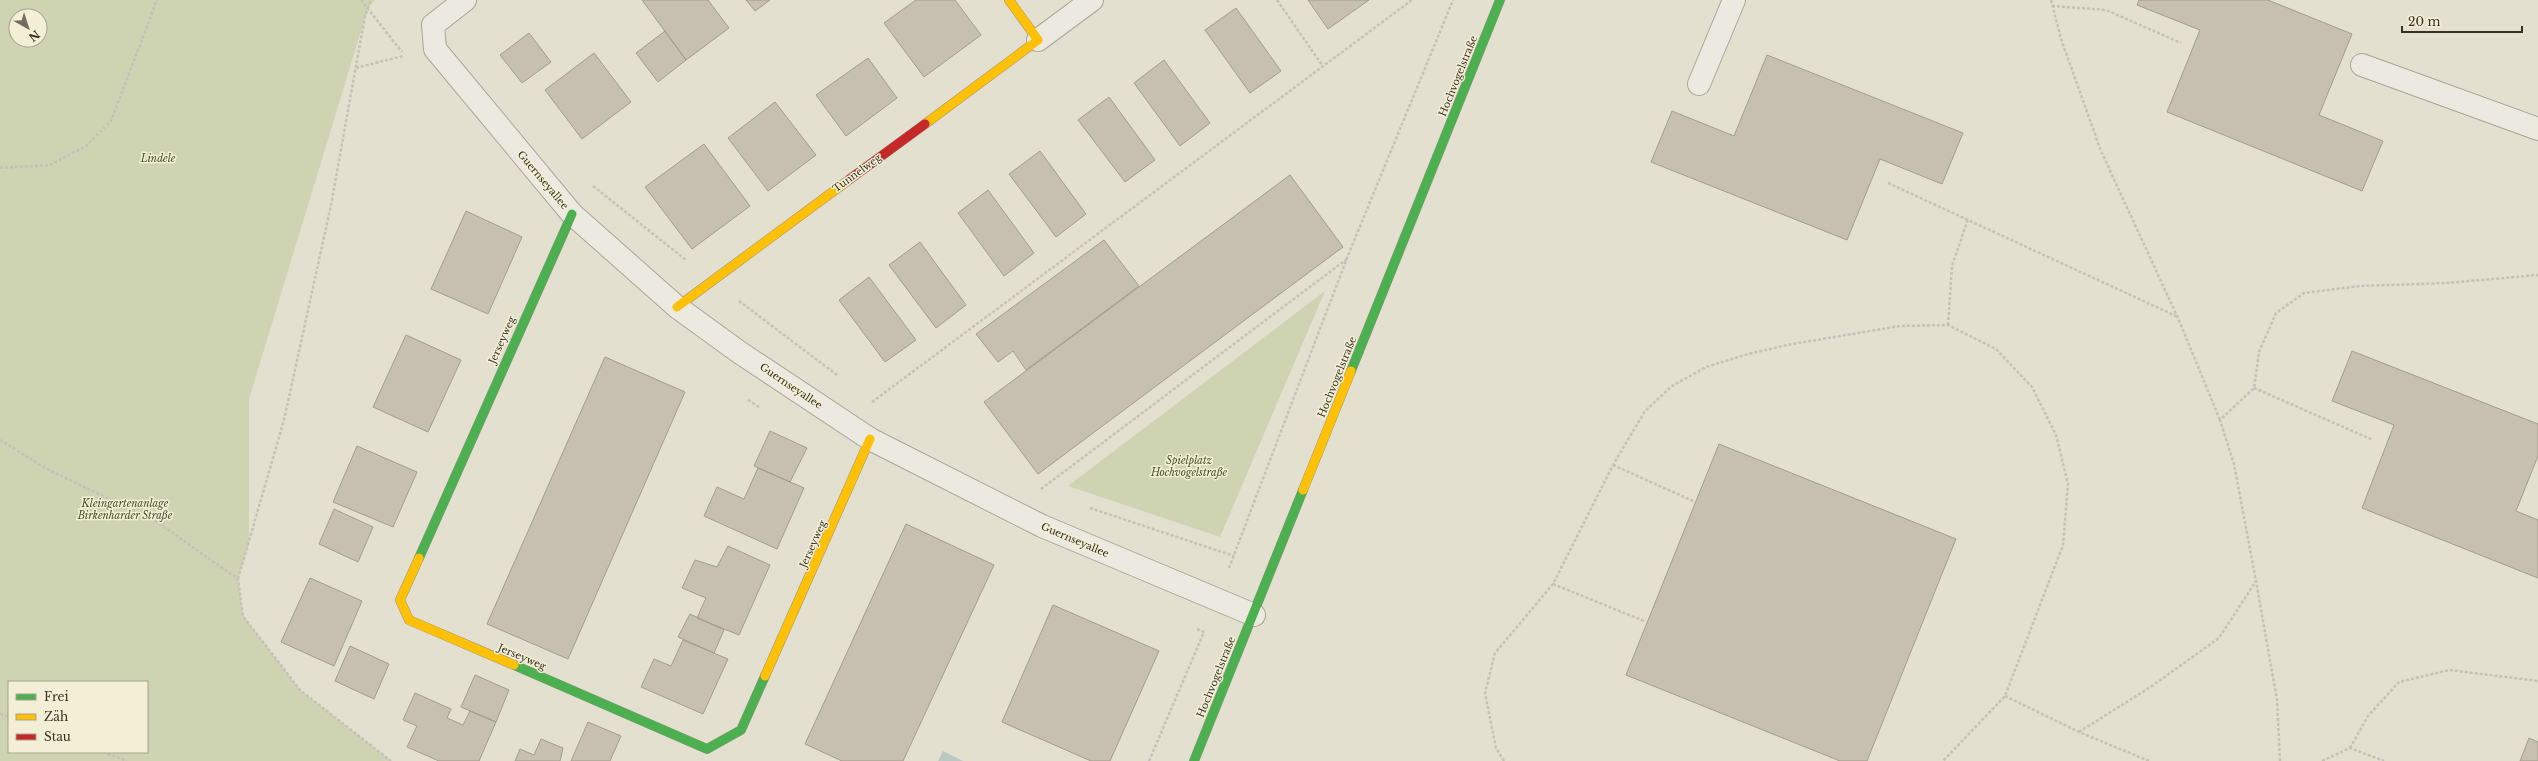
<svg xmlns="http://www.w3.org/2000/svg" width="2538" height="761" font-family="'Libre Baskerville',serif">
<rect width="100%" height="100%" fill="#e3e0cf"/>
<!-- green -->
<path fill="#ced3b2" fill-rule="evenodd" d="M0,0h375l-7,8 -119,391v144l-11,36 5,37 57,74 91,71h-391zM16,16h24v24h-24zM9,682h138v70h-138z
M1325,291l-105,246 -152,-51z"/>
<!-- water -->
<path fill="#bac9c2" d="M943,751l20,10h-25z"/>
<!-- building -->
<path fill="#c7c0b0" stroke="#a39c8e" d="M642,0h66l21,28 -43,32z
M746,0h24l-15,11z
M916,0h39l26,35 -57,42 -40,-54z
M1308,0h61l-41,29z
M2139,0h129l84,34 -33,81 64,26 -21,50 -195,-79 33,-82 -63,-25z
M1236,8l45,63 -31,22 -45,-63z
M665,31l21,29 -28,22 -22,-29z
M529,33l22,29 -29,21 -22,-28z
M594,53l37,49 -49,37 -37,-49z
M1767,55l196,78 -21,51 -62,-25 -33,81 -196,-78 21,-51 62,25z
M868,58l29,40 -51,38 -30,-41z
M1164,60l46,63 -30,23 -46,-63z
M1109,97l46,63 -30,22 -47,-62z
M775,102l41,53 -48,36 -40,-53z
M704,144l46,62 -58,43 -47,-62z
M1040,151l46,63 -30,23 -47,-63z
M1290,175l53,72 -305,227 -54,-72z
M988,190l46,63 -30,23 -46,-63z
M466,211l56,26 -34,77 -57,-25z
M1104,240l35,46 -113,84 -13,-19 -15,11 -22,-28z
M920,242l46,63 -30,23 -47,-63z
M869,277l47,63 -31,22 -46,-62z
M406,335l55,25 -33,72 -55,-25z
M2352,351l186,73v32l-22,55 22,9v58l-176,-70 32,-83 -62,-24z
M605,357l80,35 -117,267 -81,-35z
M770,431l37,17 -17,34 -36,-16z
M1719,444l237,95 -89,222h-27l-214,-86z
M357,446l60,26 -24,55 -60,-25z
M758,468l46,20 -27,61 -73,-33 13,-29 27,12z
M334,509l39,18 -15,35 -39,-18z
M906,524l88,41 -91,196h-61l-37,-17z
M728,546l42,19 -31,70 -42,-17 9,-20 -24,-10 13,-28 22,7z
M310,578l52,23 -28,65 -53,-24z
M1053,605l106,46 -49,110h-19l-89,-39z
M690,614l34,16 -10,23 -36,-16z
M683,640l45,19 -25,55 -62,-27 13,-28 17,7z
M350,646l39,18 -15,35 -39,-18z
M475,675l34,15 -13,32 -35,-15z
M415,693l36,16 -4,9 16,7 7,-14 26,11 -17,39h-40l-32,-14 10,-21 -14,-6z
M588,722l33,14 -11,25h-39z
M2529,738l9,4v19h-18z
M541,739l22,9 -3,13h-45l5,-12 14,6z"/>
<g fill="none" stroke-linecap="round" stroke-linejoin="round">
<defs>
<path id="lane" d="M2362,65l176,64
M1699,84l35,-84"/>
<path id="street" d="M465,0l-32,25 2,24 137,165 105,93 62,45 131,87 172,87 212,89
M1038,40l54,-40"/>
<path id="fast" d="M1351,371l149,-371
M419,558l153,-344
M514,665l193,84 34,-19 24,-54
M1194,761l109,-271"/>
<path id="slow" d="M925,124l113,-84 -29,-40
M677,307l173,-128
M1303,490l48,-119
M419,558l-19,42 9,20 105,45
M765,676l105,-237"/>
<path id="jam" d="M850,179l75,-55"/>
</defs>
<!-- lane casing -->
<use href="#lane" stroke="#a9a597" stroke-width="24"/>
<!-- street casing -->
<use href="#street" stroke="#a9a597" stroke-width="24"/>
<!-- fast casing -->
<use href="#fast" stroke="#989488" stroke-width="10"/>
<!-- slow casing -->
<use href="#slow" stroke="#989488" stroke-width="10"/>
<!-- jam casing -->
<use href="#jam" stroke="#989488" stroke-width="10"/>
<!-- path -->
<path stroke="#c4c1b7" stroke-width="2.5" stroke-dasharray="3 2" stroke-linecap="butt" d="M361,0l41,52
M1277,0l45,65
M2051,0l10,39 40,112 77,167 42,102
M2052,6l54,4 75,33
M356,68l47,-12
M0,168l50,-3 36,-19 25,-25 46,-121
M1888,183l290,134
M593,186l93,74
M739,301l98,74
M1948,325l4,-59 16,-47
M2254,388l119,52
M748,400l11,7
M872,402l540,-402
M0,440l47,29 110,53 81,57 5,37 57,74 91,71
M1613,465l80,36
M1041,489l306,-230
M1090,508l144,48
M1229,568l118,-310 106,-258
M238,579l46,-159 47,-215 34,-189 6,-16
M1553,584l91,37
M1197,629l7,3
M2005,696l74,36 70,29
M0,714l9,3
M2079,732l73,-46 67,-48 37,-57
M2350,748l18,-32 31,-34 50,-12 89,11
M103,752l24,9
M1149,761l55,-129
M1504,761l-8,-13 -11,-55 10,-40 58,-69 60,-119 32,-54 27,-25 34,-19 42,-13 44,-10 108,-18 48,-1 48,24 36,38 24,48 12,49 -5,61 -58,151 -62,65
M2280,761l-3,-61 -21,-119 -22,-117 -14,-44 34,-32 5,-36 17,-39 28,-20 56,-7 87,-3 91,-8
M2322,761l28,-13 34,13"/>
<!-- lane -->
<use href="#lane" stroke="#eceae0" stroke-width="22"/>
<!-- street -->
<use href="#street" stroke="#eceae0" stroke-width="22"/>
<!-- fast -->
<use href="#fast" stroke="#4caf50" stroke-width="9"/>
<!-- slow -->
<use href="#slow" stroke="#ffc107" stroke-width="9"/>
<!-- jam -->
<use href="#jam" stroke="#c62828" stroke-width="9"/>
</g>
<g text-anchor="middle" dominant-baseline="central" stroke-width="3" stroke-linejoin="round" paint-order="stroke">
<!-- street labels -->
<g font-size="10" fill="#372f20" stroke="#f3efd6">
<text transform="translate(1458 76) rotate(-68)">Hochvogelstraße</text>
<text transform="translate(857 173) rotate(-36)">Tunnelweg</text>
<text transform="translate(543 180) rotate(50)">Guernseyallee</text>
<text transform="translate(502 340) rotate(-66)">Jerseyweg</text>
<text transform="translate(1337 377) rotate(-68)">Hochvogelstraße</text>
<text transform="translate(791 386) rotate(34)">Guernseyallee</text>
<text transform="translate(1075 540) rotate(23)">Guernseyallee</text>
<text transform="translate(813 544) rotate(-66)">Jerseyweg</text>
<text transform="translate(522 657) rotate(23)">Jerseyweg</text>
<text transform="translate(1216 677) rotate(-68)">Hochvogelstraße</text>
</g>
<!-- park labels -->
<g font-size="10" font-style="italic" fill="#415228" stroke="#f3efd6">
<text x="158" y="158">Lindele</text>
<text x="1189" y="460">Spielplatz<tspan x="1189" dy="12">Hochvogelstraße</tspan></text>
<text x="125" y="503">Kleingartenanlage<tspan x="125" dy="12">Birkenharder Straße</tspan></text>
</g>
</g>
<!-- legend -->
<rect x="8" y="681" width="140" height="72" fill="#f3efd6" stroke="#a8a28d"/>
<rect x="16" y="694" width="20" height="6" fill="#4caf50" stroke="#a8a28d"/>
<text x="44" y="701" font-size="12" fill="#372f20">Frei</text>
<rect x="16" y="714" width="20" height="6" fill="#ffc107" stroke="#a8a28d"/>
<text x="44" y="721" font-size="12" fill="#372f20">Zäh</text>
<rect x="16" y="734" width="20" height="6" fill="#c62828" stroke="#a8a28d"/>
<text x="44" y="741" font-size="12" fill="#372f20">Stau</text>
<!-- north arrow -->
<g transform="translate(28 28) rotate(141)"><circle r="19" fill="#f3efd6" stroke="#a8a28d"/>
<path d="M0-3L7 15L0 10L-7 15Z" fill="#736d5d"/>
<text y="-6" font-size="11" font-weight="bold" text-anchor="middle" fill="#372f20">N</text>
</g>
<!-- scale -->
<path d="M2402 26v6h120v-6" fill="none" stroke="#372f20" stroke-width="2"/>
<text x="2408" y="26" font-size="12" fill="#372f20" stroke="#f3efd6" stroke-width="3" paint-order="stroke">20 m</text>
</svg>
